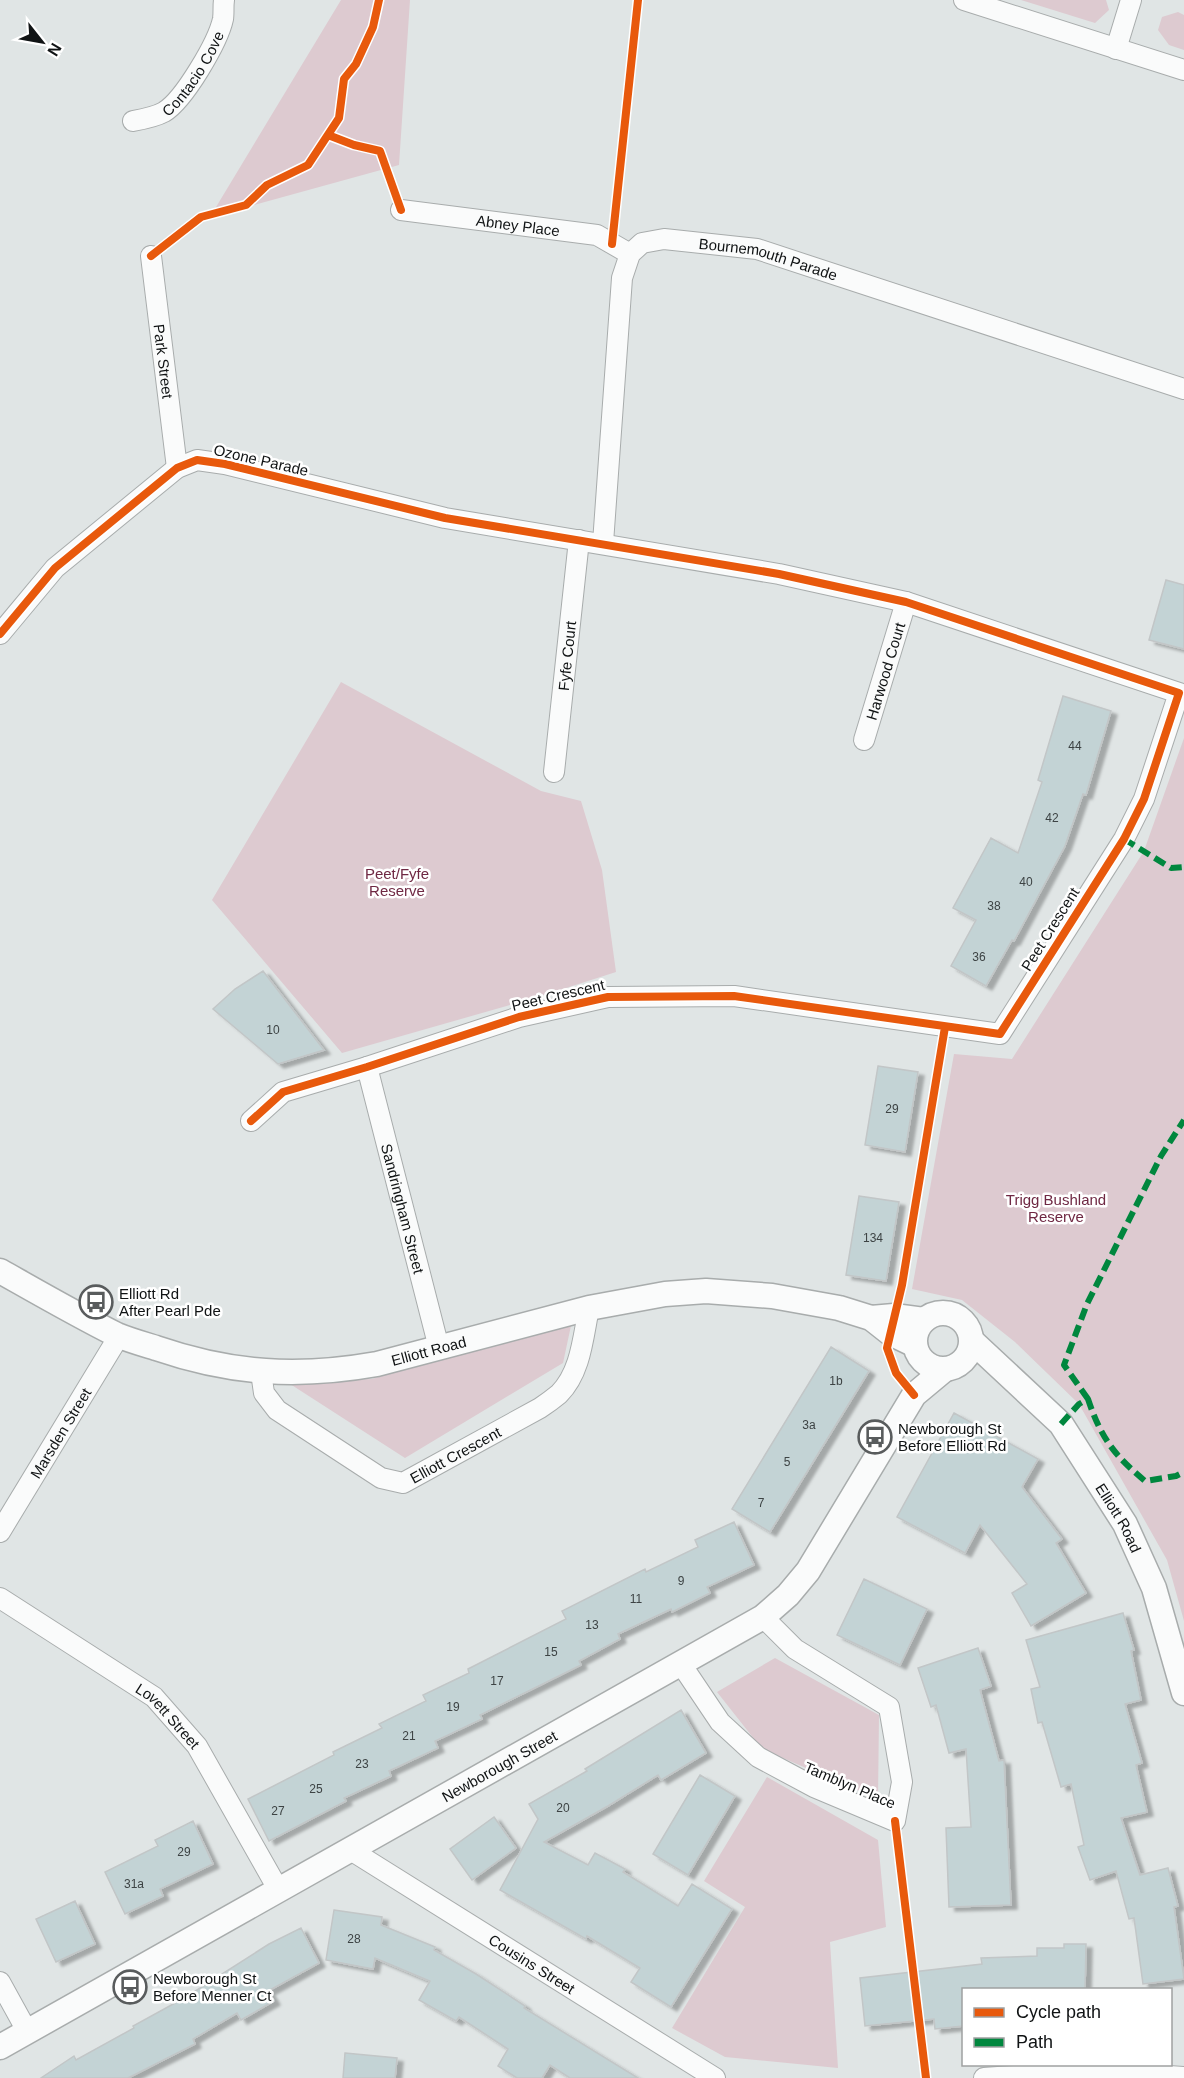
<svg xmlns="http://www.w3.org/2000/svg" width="1184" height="2078" font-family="Arial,sans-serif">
<defs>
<filter id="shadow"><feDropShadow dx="6" dy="4" stdDeviation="1.5" flood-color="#0004"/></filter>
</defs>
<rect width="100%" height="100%" fill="#e0e5e5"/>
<!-- green -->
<path fill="#ddcad0" d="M341,0h69l-11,165 -189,52z
M1021,0h85l3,10 -14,13z
M1178,12l6,3v35l-15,-5 -11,-15 4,-13z
M341,682l200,109 40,10 21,69 14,102 -78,25 -196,56 -130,-153z
M1184,738v883l-17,-61 -88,-156 -64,-62 -53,-42 -50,-11 42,-235 58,5 132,-208z
M572,1321l-9,42 -158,95 -118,-76 85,-3 78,-25z
M775,1658l104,57 -1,84 -116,-50 -45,-57z
M767,1777l111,63 8,87 -56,15 8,126 -113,-11 -53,-29 73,-121 -41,-26z"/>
<!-- building -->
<path fill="#c3d3d5" stroke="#c2c6c7" stroke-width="1.5" filter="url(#shadow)" d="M1166,580l18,5v64l-35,-9z
M1063,696l48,15 -25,84 -3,-1 -18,52 -51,95 -2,-1 -26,46 -35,-20 25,-46 -23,-12 38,-70 27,15 24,-71 -4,-2z
M263,971l61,79 -46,14 -65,-55 22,-20z
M878,1066l40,6 -13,80 -40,-7z
M859,1196l40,6 -13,79 -40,-6z
M831,1347l38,24 -99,161 -38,-23z
M954,1413l84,46 -16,28 40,52 -6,4 30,50 -55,33 -19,-33 15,-9 -47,-59 -15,28 -68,-36z
M734,1522l20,43 -47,22 3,6 -38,19 -1,-3 -53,25 2,5 -41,22 2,4 -101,50 2,4 -47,22 3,7 -49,23 2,5 -47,22 2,3 -77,40 -21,-42 86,-44 -1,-3 49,-24 -3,-4 47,-23 -3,-6 46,-22 -1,-4 98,-50 -4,-8 83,-42 1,3 52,-25 -3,-7z
M864,1579l63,30 -27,56 -63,-30z
M1123,1613l11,37 -3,1 10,49 -16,4 17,59 -6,2 11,47 -26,6 19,57 28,-7 10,38 -4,1 10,72 -41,5 -9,-66 -5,1 -13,-48 -26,9 -12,-33 6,-2 -13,-61 -10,3 -19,-65 -4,1 -7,-34 9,-2 -14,-47z
M978,1648l13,38 -11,4 19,71 5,-1 7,145 -62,2 -3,-79 25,-1 -5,-78 -17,4 -13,-48 -5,2 -13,-39z
M681,1710l25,43 -45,27 -3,-5 -50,31 -64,36 44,23 7,-12 30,16 -2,3 55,34 14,-22 40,25 -61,98 -40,-25 9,-14 -53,-32 -1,3 -86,-49 38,-71 -9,-15 58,-33 -2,-2z
M700,1775l35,21 -47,79 -35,-21z
M494,1817l22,31 -44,32 -22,-31z
M193,1821l20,43 -53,25 3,7 -38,18 -20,-42 53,-26 -3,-6z
M75,1901l20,43 -39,18 -20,-43z
M334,1910l48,7 -1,8 54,22 -1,3 42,24 49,32 -1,2 114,70h-68l-20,-13 -8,13h-25l-19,-12 10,-17 -49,-32 -3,4 -37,-21 11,-19 -55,-23 -2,11 -47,-9z
M301,1928l18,35 -51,28 6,10 -33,19 -4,-7 -44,26 2,5 -67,34h-87l33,-22 2,4 58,-32 -1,-2 53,-29 83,-53z
M1064,1944h22l-1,45h-122v37l-28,3 -1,-10 -69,7 -5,-48 122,-14 -1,-6 56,-2v-8h27z
M345,2053l52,5 -2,20h-52z"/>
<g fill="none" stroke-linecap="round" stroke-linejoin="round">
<defs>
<g id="minor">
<path d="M964,0l220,70"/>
<path d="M1116,49l15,-49"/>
<path id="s1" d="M133,121c11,-2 22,-4 31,-9 20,-12 54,-70 59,-93 1,-6 0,-13 1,-19"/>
<path id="s2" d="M401,210l196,25 33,19"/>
<path id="s3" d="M151,256l26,212"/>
<path id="s4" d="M603,543l19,-265 8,-24 12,-11 22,-4 93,10 427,140"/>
<path d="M0,634l55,-66 122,-100 20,-8 28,4 220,54 334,56 127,28 273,91 -35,106 -20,40 -124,195 -266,-38 -126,1 -89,20 -152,50 -84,25 -32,29"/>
<path id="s5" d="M864,740l42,-138"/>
<path id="s6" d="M554,772l25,-232"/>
<path id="s7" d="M367,1067l72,281"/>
<path id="s8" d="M261,1372l3,21 13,17 104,68 22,5 137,-75c6,-4 13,-9 19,-14 22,-22 24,-57 30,-86"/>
<path id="s9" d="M0,1532l119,-196"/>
<path id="s10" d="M0,1598l154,99 43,49 81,143"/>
<path d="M681,1664l39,58 38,35 56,30 81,34 7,-39 -13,-75 -94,-58 -32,-32"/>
<path id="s11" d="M349,1849l366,229"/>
<path d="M0,1982l27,49"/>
<path d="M984,2078c67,-5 134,-6 200,-1"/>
</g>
<g id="tertiary">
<path id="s12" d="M0,1271c39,22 77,44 117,64 12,5 26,9 39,13 76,26 142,30 221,16l212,-56 76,-14 41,-3 66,5 67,12 32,10 19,15 25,12"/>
<circle cx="943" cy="1341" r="28"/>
<path d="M871,1318l23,-2 30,4"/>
<path id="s13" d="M972,1341l89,83 64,100 29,64 30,105"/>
<path id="s14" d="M0,2047l763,-430 25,-22 20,-24 106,-176 30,-25"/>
</g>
</defs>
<!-- minor casing -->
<use href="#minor" stroke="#a8acac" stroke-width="22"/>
<!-- tertiary casing -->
<use href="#tertiary" stroke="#a8acac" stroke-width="27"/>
<!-- minor -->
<use href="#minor" stroke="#fafbfb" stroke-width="20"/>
<!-- tertiary -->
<use href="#tertiary" stroke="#fafbfb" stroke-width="24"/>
<!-- quiet -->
<path stroke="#00873e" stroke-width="6" stroke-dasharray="12 6" stroke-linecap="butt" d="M1124,839l47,29 13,-1
M1088,1399l-24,-34 23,-61 74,-148 23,-36
M1061,1424l18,-20 9,-5c13,39 26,56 57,82l31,-5 8,-4"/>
<defs>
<path id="cycleway" d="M328,135l26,10 26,6 21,59
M612,244l26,-244
M151,256l50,-39 45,-12 21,-20 41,-20 31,-47 5,-39 12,-15 17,-37 6,-27
M0,634l55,-66 122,-100 20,-8 28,4 220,54 334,56 127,28 273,91
M251,1121l32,-29 84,-25 152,-50 89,-20 126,-1 266,38 124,-195 20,-40 35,-106
M914,1395l-18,-22 -9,-25 15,-63 43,-258
M895,1821l31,257"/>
</defs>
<!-- cycleway casing -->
<use href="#cycleway" stroke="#fff" stroke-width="11"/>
<!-- cycleway -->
<use href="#cycleway" stroke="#e8590c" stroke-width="8"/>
</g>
<!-- icons -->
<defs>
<symbol id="bus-ring" viewBox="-11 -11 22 22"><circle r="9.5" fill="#fff" stroke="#595c5d" stroke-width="1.5"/><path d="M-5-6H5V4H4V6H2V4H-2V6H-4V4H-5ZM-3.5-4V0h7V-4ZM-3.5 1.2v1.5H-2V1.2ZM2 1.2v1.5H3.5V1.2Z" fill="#595c5d"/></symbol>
</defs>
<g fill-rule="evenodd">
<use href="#bus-ring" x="77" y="1283" width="38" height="38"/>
<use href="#bus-ring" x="856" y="1418" width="38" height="38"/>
<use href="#bus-ring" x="111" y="1968" width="38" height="38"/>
</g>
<g text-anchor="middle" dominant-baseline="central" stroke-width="5" stroke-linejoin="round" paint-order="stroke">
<!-- number labels -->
<g font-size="12" fill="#3d4344">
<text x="1075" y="746">44</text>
<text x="1052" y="818">42</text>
<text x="1026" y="882">40</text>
<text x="994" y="906">38</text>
<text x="979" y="957">36</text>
<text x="273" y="1030">10</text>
<text x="892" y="1109">29</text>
<text x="873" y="1238">134</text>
<text x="836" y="1381">1b</text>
<text x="809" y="1425">3a</text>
<text x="787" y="1462">5</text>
<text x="761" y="1503">7</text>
<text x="681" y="1581">9</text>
<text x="636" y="1599">11</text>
<text x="592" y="1625">13</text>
<text x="551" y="1652">15</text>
<text x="497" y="1681">17</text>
<text x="453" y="1707">19</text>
<text x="409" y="1736">21</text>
<text x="362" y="1764">23</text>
<text x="316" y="1789">25</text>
<text x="563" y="1808">20</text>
<text x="278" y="1811">27</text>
<text x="184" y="1852">29</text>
<text x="134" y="1884">31a</text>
<text x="354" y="1939">28</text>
</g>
<!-- street labels -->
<g font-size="15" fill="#101314" stroke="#fff">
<text stroke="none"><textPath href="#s1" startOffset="81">Contacio Cove</textPath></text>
<text stroke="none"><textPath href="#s2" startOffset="118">Abney Place</textPath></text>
<text stroke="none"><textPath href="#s4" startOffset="436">Bournemouth Parade</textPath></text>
<text stroke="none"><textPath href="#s3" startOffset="106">Park Street</textPath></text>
<text transform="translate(261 460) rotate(13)">Ozone Parade</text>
<text stroke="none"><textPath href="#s6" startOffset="117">Fyfe Court</textPath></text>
<text stroke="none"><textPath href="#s5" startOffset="72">Harwood Court</textPath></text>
<text transform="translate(1050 929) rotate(-58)">Peet Crescent</text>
<text transform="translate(558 995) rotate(-13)">Peet Crescent</text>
<text stroke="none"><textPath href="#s7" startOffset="146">Sandringham Street</textPath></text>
<text stroke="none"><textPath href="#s12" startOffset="452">Elliott Road</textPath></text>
<text stroke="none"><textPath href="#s9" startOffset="116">Marsden Street</textPath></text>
<text stroke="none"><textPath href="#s8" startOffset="249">Elliott Crescent</textPath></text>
<text stroke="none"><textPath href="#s13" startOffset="232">Elliott Road</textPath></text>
<text stroke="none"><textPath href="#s10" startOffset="206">Lovett Street</textPath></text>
<text stroke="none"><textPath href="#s14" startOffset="573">Newborough Street</textPath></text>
<text transform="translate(850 1785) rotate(23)">Tamblyn Place</text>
<text stroke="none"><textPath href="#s11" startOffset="216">Cousins Street</textPath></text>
</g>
<!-- park labels -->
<g font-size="15" fill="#6f2843" stroke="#fff">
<text x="397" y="873">Peet/Fyfe<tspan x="397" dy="17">Reserve</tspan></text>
<text x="1056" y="1199">Trigg Bushland<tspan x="1056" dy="17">Reserve</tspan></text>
</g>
<!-- poi labels -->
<g font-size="15" fill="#101314" stroke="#fff" text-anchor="start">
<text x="119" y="1293">Elliott Rd<tspan x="119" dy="17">After Pearl Pde</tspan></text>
<text x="898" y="1428">Newborough St<tspan x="898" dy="17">Before Elliott Rd</tspan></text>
<text x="153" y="1978">Newborough St<tspan x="153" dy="17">Before Menner Ct</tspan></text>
</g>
</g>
<!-- legend -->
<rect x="962" y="1988" width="210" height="78" fill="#ffffff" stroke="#9fa1a1" stroke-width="1.5"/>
<rect x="974" y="2008" width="30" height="9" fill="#e8590c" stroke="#9fa1a1" stroke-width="1.5"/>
<text x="1016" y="2018" font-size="18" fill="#101314">Cycle path</text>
<rect x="974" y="2038" width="30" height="9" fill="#00873e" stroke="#9fa1a1" stroke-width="1.5"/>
<text x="1016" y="2048" font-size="18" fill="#101314">Path</text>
<!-- north arrow -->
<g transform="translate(42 42) rotate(121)" stroke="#ffffff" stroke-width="4.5" paint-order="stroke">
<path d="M0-4.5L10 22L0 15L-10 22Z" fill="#101314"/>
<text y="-9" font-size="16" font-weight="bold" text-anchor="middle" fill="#101314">N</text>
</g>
</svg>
